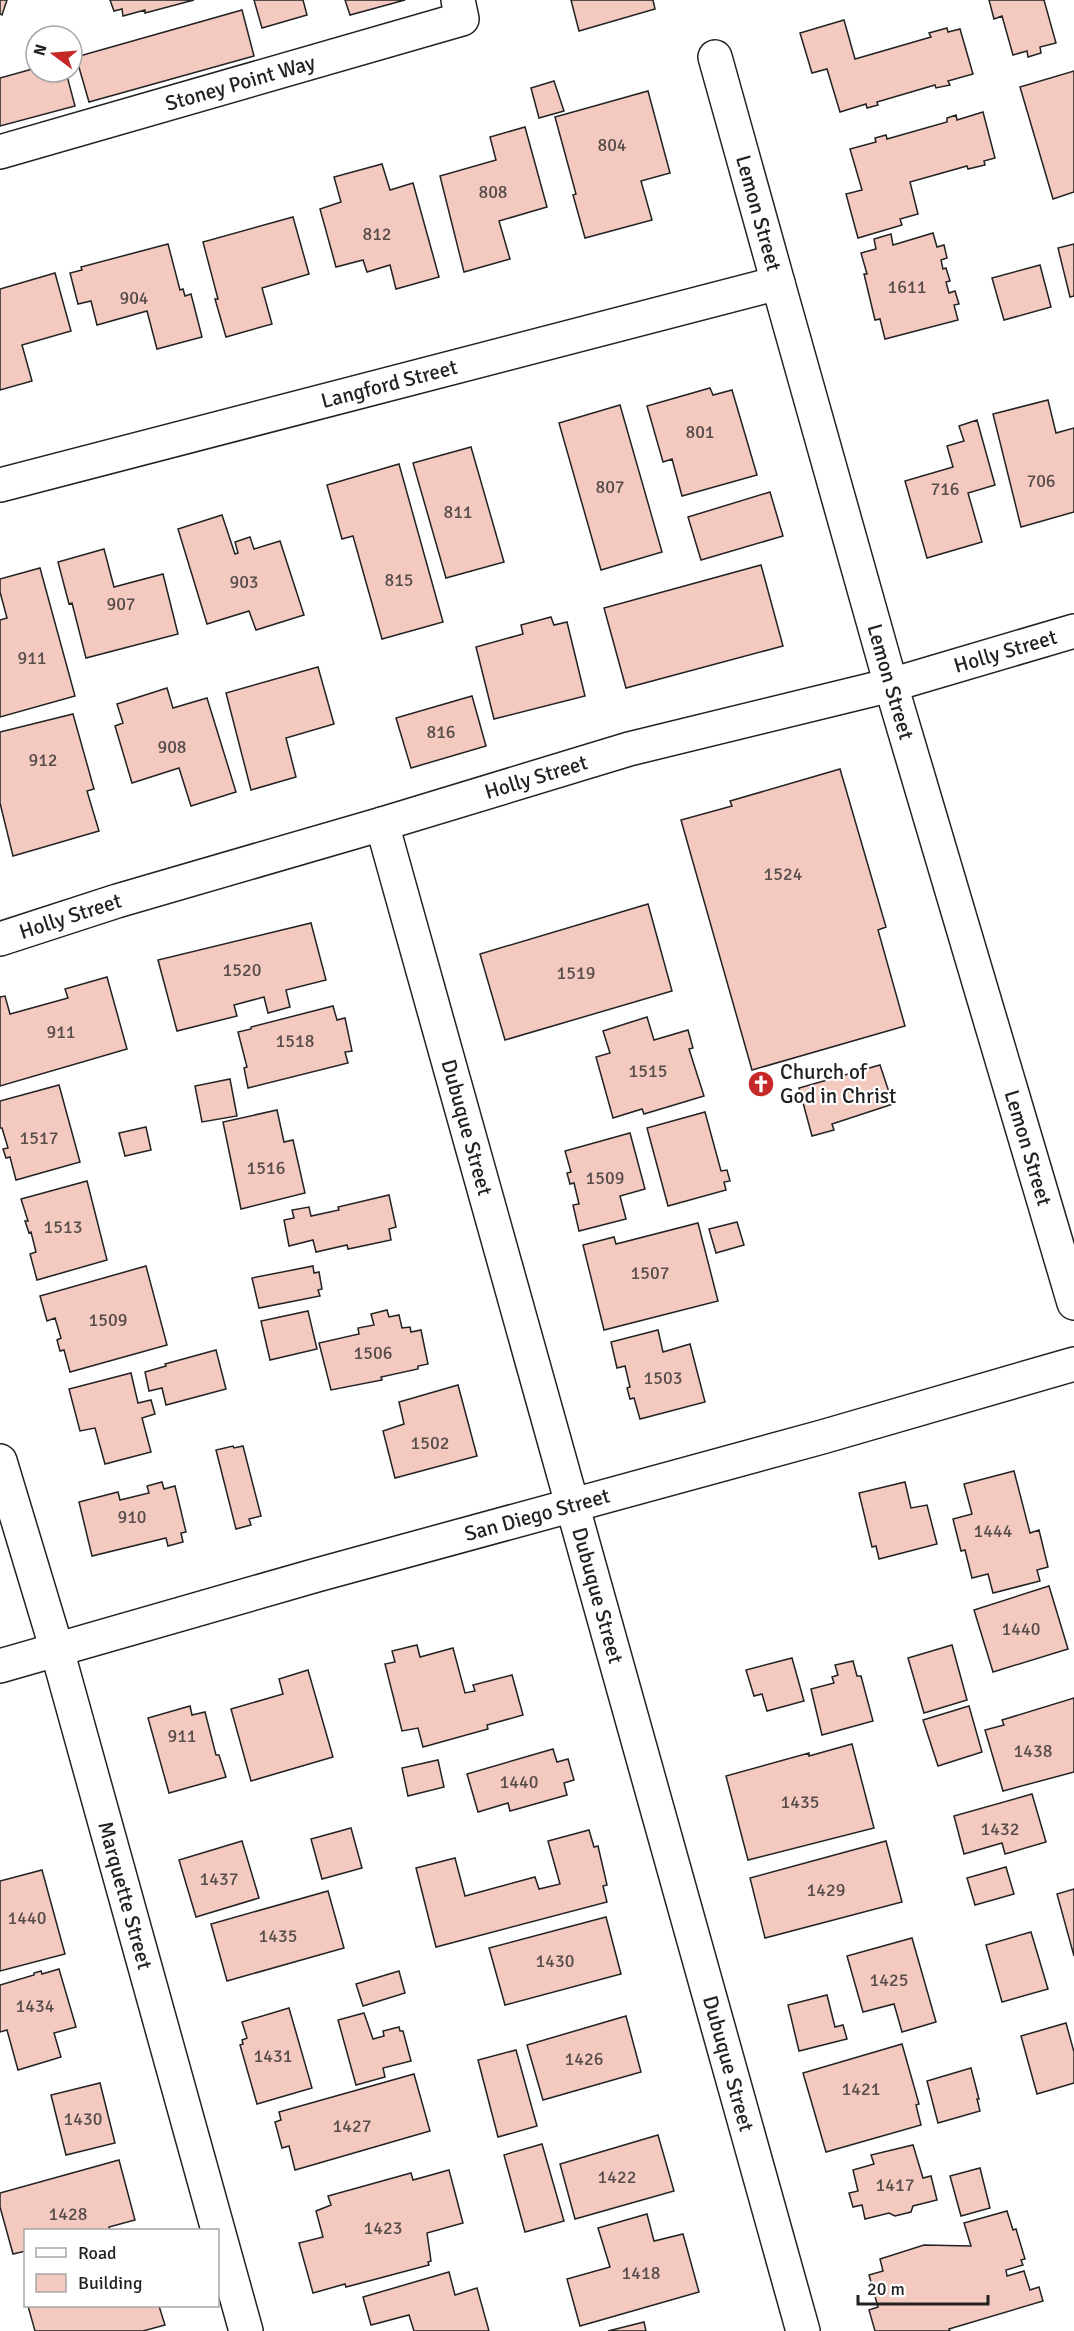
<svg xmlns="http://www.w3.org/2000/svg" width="1074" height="2331" font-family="Signika,sans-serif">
<rect width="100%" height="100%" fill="#fff"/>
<!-- building -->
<path fill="#f3c9c0" stroke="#222" stroke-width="1.5" d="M0,0h7l-5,15 -2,-1z
M110,0h84l-49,13v-3l-22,6 -1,-7 -8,2z
M254,0h49l4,15 -45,13z
M345,0h60l-55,15z
M571,0h82l2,9 -76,22z
M989,0h55l12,43 -16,4 1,6 -13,4 -1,-6 -14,4 -11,-39 -8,3z
M242,10l12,46 -165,46 -13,-45z
M844,20l11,39 76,-22 -2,-4 18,-5 1,4 12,-3 13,45 -25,7 2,4 -14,3 -1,-3 -58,17 1,3 -11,3 -1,-4 -26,8 -13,-43 -15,4 -12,-40z
M36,68v4h30l9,34 -75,20v-48z
M1074,71v121l-21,7 -33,-112z
M554,81l10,30 -25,7 -8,-30z
M648,91l22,82 -29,8 11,39 -67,18 -12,-43 3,-1 -21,-77z
M983,112l12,46 -11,3 1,4 -17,4 -1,-3 -57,16 8,32 -18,5 2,6 -44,13 -12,-44 16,-4 -12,-41 26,-7 -1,-4 11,-3 1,4 60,-17v-4l9,-3 1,5z
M525,127l22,80 -48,14 11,38 -46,13 -24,-96 56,-16 -6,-23z
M382,164l8,26 23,-7 26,94 -43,12 -6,-24 -23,7 -4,-12 -27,7 -16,-58 21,-7 -7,-25z
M293,217l16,57 -47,14 10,36 -46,13 -11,-38h3l-15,-57z
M933,233l4,14 7,-2 3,13 -6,2 2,9 3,-1 4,13 -4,1 3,11 6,-2 4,13 -5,1 4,15 -73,19 -5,-20 -5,1 -11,-46h3l-6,-21 15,-4 -2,-10 17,-5 2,11z
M168,244l12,46 3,-1 2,7 6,-2 11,43 -45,12 -10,-38 -50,14 -6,-24 -13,3 -8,-31 12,-3 -1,-3z
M1074,244v52l-4,1 -12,-49z
M1040,265l11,42 -47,13 -12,-42z
M55,273l16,58 -49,14 10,36 -32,9v-101z
M710,388l3,7 19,-5 25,85 -75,21 -10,-37 -9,3 -16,-56z
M1048,400l8,33 18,-5v84l-53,15 -28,-113z
M620,405l42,147 -61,18 -42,-147z
M977,420l18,65 -27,8 14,49 -55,16 -22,-77 48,-14 -6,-21 17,-5 -5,-15z
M471,447l33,115 -58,16 -33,-115z
M399,464l44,158 -61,17 -29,-103 -11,3 -15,-54z
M770,492l13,44 -82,24 -13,-43z
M222,515l13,39 3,-1 -3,-11 15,-5 4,12 26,-8 24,74 -48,15 -7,-19 -42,13 -29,-95z
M104,549l10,38 49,-13 15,60 -92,24 -14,-55 -3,1 -11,-42z
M761,565l22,81 -157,42 -22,-80z
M40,568l35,128 -75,21v-97l7,-2 -7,-26v-13z
M551,617l3,8 13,-3 18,74 -91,23 -18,-72 47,-13 -2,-9z
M318,667l16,57 -48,14 10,39 -45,13 -25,-97z
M167,688l6,20 34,-10 29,94 -45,14 -12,-38 -47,15 -17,-57 8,-3 -6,-19z
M472,696l14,50 -75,22 -15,-50z
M73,714l21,75 -7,2 12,40 -86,25 -13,-53v-71z
M840,769l46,158 -8,3 27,96 -153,44 -71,-250 51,-14 -2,-5z
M648,904l24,87 -167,49 -25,-86z
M311,923l15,57 -40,10 4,17 -22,6 -4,-16 -30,8 3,11 -60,15 -19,-71z
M107,977l20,72 -127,37v-89l5,-1 5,18 58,-16 -3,-9z
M333,1006l4,14 8,-2 7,33 -7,1 3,11 -100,25 -4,-20 3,-1 -9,-35 13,-3v-2z
M647,1017l7,23 34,-10 5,18 -4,1 15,47 -60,18 -2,-5 -29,9 -17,-61 14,-4 -7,-22z
M880,1065l13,39 -61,20 2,6 -22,6 -13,-48z
M230,1079l7,37 -35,6 -7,-36z
M59,1085l21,77 -64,18 -6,-23 -4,1 -3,-9 5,-1 -6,-20h-2v-27z
M277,1110l7,32 9,-2 12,53 -64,16 -18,-87z
M705,1112l16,59 6,-1 3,11 -6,1 2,8 -58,16 -21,-78z
M146,1127l5,23 -26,6 -6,-23z
M630,1133l15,56 -25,7 6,23 -47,12 -6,-26 6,-1 -5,-21 -4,1 -3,-11 4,-1 -6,-21z
M87,1181l20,79 -70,20 -7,-26 6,-2 -5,-20 -2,1 -4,-12h3l-7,-22z
M389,1195l7,32 -7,2 2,11 -43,9 -1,-4 -31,7 -3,-12 -24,6 -5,-26 10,-2 -2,-8 17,-3 2,9 28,-6 -1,-3z
M737,1222l7,23 -28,8 -7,-24z
M698,1223l20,78 -114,29 -21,-85 31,-8 2,7z
M146,1266l21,79 -97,27 -6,-22 -4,1 -3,-11 4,-2 -6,-20 -8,3 -7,-25z
M313,1266l1,7 5,-1 3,17 -4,1 2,6 -61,12 -7,-30z
M387,1310l2,7 10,-2 3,13 8,-1 1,5 10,-2 7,34 -10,2v3l-37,8 1,3 -51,10 -12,-47 40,-9 -1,-6 16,-3 -3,-11z
M308,1311l9,38 -47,11 -9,-39z
M658,1330l5,22 27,-8 15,58 -65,17 -6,-21 -4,1 -3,-11 3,-1 -5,-21 -8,2 -6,-26z
M216,1350l10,39 -60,16 -4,-17 -13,3 -4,-19 21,-6 -1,-2z
M131,1373l7,30 13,-3 4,14 -13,4 9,34 -46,12 -10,-36 -15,3 -11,-42z
M458,1385l19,71 -82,22 -12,-47 21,-7 -5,-22z
M233,1446l1,2 9,-2 18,70 -12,3 2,6 -15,4 -20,-79z
M1014,1471l16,62 9,-3 9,37 -11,3 3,11 -47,12 -5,-19 -16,4 -7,-28 -4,1 -8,-32 19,-5 -8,-30z
M162,1482l2,7 11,-3 11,46 -5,1 2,9 -15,4 -2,-8 -74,18 -13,-54 39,-10 2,8 29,-7 -2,-7z
M905,1482l6,26 16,-3 10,39 -58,15 -3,-13 -4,1 -13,-54z
M1049,1586l19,63 -75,23 -19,-62z
M417,1645l3,12 33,-9 12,45 10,-2 -2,-6 39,-10 11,40 -36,10 1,4 -65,18 -5,-19 -16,3 -17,-67 10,-2 -3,-11z
M952,1645l15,55 -43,13 -16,-55z
M792,1658l12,43 -37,10 -5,-17 -8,2 -8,-26z
M853,1661l4,15h4l12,45 -51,14 -11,-46 23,-6 -2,-6 6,-2 -3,-10z
M308,1670l25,87 -82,24 -20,-72 52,-15 -4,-15z
M1074,1698v74l-71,19 -18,-61 19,-5 -2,-5z
M190,1706l2,9 13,-3 11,43h3l7,22 -57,16 -21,-75z
M969,1706l13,46 -44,14 -15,-46z
M852,1744l22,84 -126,32 -22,-84 83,-23v3z
M553,1749l4,13 11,-3 6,21 -10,3 3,12 -57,16 -2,-8 -30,9 -11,-38z
M438,1760l6,27 -36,9 -6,-28z
M1032,1794l14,48 -41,12 -3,-11 -38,11 -10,-38z
M351,1828l11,40 -40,11 -11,-40z
M589,1830l5,17 4,-1 9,39 -4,1 4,16 -171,45 -20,-79 39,-10 10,38 70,-19 4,12 21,-5 -12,-43z
M242,1841l17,57 -63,19 -17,-57z
M886,1841l16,61 -137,36 -15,-60z
M1006,1867l8,27 -39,11 -8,-27z
M42,1870l23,84 -65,17v-90z
M1074,1889v67l-17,-62z
M328,1891l16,57 -117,33 -16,-57z
M606,1917l15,57 -116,31 -16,-57z
M1031,1932l17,57 -46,13 -16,-57z
M912,1938l24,84 -34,10 -8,-28 -31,8 -16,-56z
M59,1969l17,58 -22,6 7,24 -43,13 -11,-40 -7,2v-47l34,-10v-2l7,-2 1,3z
M399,1971l6,22 -42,13 -7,-22z
M827,1995l8,32 8,-2 4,14 -48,12 -11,-46z
M289,2008l23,80 -55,16 -17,-59 3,-1 -1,-4 5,-2 -5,-16z
M364,2013l9,26 11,-3 -1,-5 16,-4 1,4h3l8,30 -28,7 2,9 -29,8 -18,-65z
M626,2016l15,56 -98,28 -16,-55z
M1066,2023l8,29v31l-37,11 -16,-58z
M902,2044l17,60 -3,1 5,20 -95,27 -23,-79z
M516,2050l21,76 -39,11 -20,-77z
M971,2068l8,31h-2l3,12 -42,12 -11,-42z
M414,2074l16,57 -135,39 -6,-24 -7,2 -7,-26 6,-2 -2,-8z
M100,2083l15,60 -49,12 -15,-60z
M658,2135l16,56 -99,28 -15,-55z
M542,2144l22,77 -39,11 -21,-77z
M913,2145l10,33 8,-2 6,24 -24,6 -2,6 -16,4 -6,-3 -24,6 -3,-14 -9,2 -4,-14 9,-2 -5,-21 21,-6 -3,-9z
M119,2160l16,60 -26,7 1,3h-84v21l-13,3 -13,-47v-14z
M980,2168l10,40 -29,8 -11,-40z
M449,2170l14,53 -36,10 4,28 -3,1 1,3 -83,22 -1,-3 -32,9 -14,-50 24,-6 -7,-26 15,-6 -3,-9 83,-23 2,7z
M1007,2211l6,19 3,-1 9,30 -4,1 2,5 -17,5 1,6 17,-5 6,19 9,-3 4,14 -94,28 1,2h-75l-6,-21 9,-3 -9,-32 14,-4 -3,-12 44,-14 47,1 -7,-23z
M647,2214l7,27 29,-7 16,58 -119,34 -13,-47 43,-12 -12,-39z
M449,2272l6,23 22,-7 12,43h-75l-5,-16 -38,10 -8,-28z
M28,2306h131l6,19 -22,6h-108z
M644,2322l2,9h-38z"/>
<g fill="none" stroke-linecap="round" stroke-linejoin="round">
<defs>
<g id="street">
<path id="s1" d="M715,57l63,226"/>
<path id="s2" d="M0,152l462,-133 -4,-19"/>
<path id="s3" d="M382,824l421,1507"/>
<path id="s4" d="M0,939l117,-38 265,-77 247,-75 262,-64 183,-54"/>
<path id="s5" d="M0,1461l57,189 189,681"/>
</g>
<g id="secondary">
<path id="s6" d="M0,485l778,-202 113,402 183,618"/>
<path id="s7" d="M0,1666l317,-91 505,-138 252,-73"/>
</g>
</defs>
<!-- street casing -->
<use href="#street" stroke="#222" stroke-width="36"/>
<!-- secondary casing -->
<use href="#secondary" stroke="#222" stroke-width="36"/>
<!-- street -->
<use href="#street" stroke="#fff" stroke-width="33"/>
<!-- secondary -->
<use href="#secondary" stroke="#fff" stroke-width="33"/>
</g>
<!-- icons -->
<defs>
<symbol id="church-disc" viewBox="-11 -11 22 22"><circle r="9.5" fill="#c62828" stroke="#fff"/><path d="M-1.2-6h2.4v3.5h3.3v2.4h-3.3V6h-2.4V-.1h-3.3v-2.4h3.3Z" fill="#fff"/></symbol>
</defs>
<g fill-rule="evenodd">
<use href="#church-disc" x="746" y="1069" width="30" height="30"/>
</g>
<g text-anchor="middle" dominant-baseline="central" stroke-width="4.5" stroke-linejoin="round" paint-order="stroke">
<!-- number labels -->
<g font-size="18" fill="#564c4a">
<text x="612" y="145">804</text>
<text x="493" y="192">808</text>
<text x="377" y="234">812</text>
<text x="907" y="287">1611</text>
<text x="134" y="298">904</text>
<text x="700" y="432">801</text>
<text x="1041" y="481">706</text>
<text x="610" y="487">807</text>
<text x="945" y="489">716</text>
<text x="458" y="512">811</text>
<text x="399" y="580">815</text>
<text x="244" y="582">903</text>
<text x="121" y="604">907</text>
<text x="32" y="658">911</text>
<text x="441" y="732">816</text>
<text x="172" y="747">908</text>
<text x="43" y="760">912</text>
<text x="783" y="874">1524</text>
<text x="242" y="970">1520</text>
<text x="576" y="973">1519</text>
<text x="61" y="1032">911</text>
<text x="295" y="1041">1518</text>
<text x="648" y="1071">1515</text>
<text x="39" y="1138">1517</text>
<text x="266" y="1168">1516</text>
<text x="605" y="1178">1509</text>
<text x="63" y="1227">1513</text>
<text x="650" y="1273">1507</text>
<text x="108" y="1320">1509</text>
<text x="373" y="1353">1506</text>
<text x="663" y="1378">1503</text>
<text x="430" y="1443">1502</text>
<text x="132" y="1517">910</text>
<text x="993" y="1531">1444</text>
<text x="1021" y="1629">1440</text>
<text x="182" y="1736">911</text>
<text x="1033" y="1751">1438</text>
<text x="519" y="1782">1440</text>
<text x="800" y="1802">1435</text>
<text x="1000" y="1829">1432</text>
<text x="219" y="1879">1437</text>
<text x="826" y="1890">1429</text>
<text x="27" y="1918">1440</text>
<text x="278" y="1936">1435</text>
<text x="555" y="1961">1430</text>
<text x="889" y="1980">1425</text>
<text x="35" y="2006">1434</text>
<text x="273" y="2056">1431</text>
<text x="584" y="2059">1426</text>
<text x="861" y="2089">1421</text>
<text x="83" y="2119">1430</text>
<text x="352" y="2126">1427</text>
<text x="617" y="2177">1422</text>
<text x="895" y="2185">1417</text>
<text x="68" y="2214">1428</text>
<text x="383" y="2228">1423</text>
<text x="641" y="2273">1418</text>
</g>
<!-- street labels -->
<g font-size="21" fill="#222" stroke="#fff">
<text stroke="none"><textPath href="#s2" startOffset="250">Stoney Point Way</textPath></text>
<text stroke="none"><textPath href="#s1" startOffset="162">Lemon Street</textPath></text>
<text stroke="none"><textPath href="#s6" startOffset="402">Langford Street</textPath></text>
<text stroke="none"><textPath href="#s4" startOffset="1046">Holly Street</textPath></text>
<text stroke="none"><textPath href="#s6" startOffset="1218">Lemon Street</textPath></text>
<text stroke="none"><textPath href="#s4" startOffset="560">Holly Street</textPath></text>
<text stroke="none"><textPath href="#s4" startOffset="74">Holly Street</textPath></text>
<text stroke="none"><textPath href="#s3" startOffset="315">Dubuque Street</textPath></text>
<text stroke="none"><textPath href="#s6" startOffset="1704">Lemon Street</textPath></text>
<text stroke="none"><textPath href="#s7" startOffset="558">San Diego Street</textPath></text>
<text stroke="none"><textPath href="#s3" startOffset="801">Dubuque Street</textPath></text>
<text stroke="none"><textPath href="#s5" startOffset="452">Marquette Street</textPath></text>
<text stroke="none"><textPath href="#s3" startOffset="1287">Dubuque Street</textPath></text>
</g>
<!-- poi labels -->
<g font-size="21" fill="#222" stroke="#fff" text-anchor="start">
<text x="780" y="1072">Church of<tspan x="780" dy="24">God in Christ</tspan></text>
</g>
</g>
<!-- legend -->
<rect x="24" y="2229" width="195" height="78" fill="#ffffff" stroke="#a7a7a7" stroke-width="1.5"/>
<rect x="36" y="2248" width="30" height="9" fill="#ffffff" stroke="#a7a7a7" stroke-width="1.5"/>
<text x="78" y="2259" font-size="18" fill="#222222">Road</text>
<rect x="36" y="2274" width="30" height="18" fill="#f3c9c0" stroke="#a7a7a7" stroke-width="1.5"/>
<text x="78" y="2289" font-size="18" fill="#222222">Building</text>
<!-- north arrow -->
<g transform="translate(54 54) rotate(286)"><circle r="28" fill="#ffffff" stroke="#a7a7a7" stroke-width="1.5"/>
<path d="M0-4.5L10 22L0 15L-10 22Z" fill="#c62828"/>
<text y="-9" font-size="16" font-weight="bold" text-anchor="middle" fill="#222222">N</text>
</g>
<!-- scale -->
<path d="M858 2295v9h130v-9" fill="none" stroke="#222222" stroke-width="3"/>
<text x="867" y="2295" font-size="18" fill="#222222" stroke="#ffffff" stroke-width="4.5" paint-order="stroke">20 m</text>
</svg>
